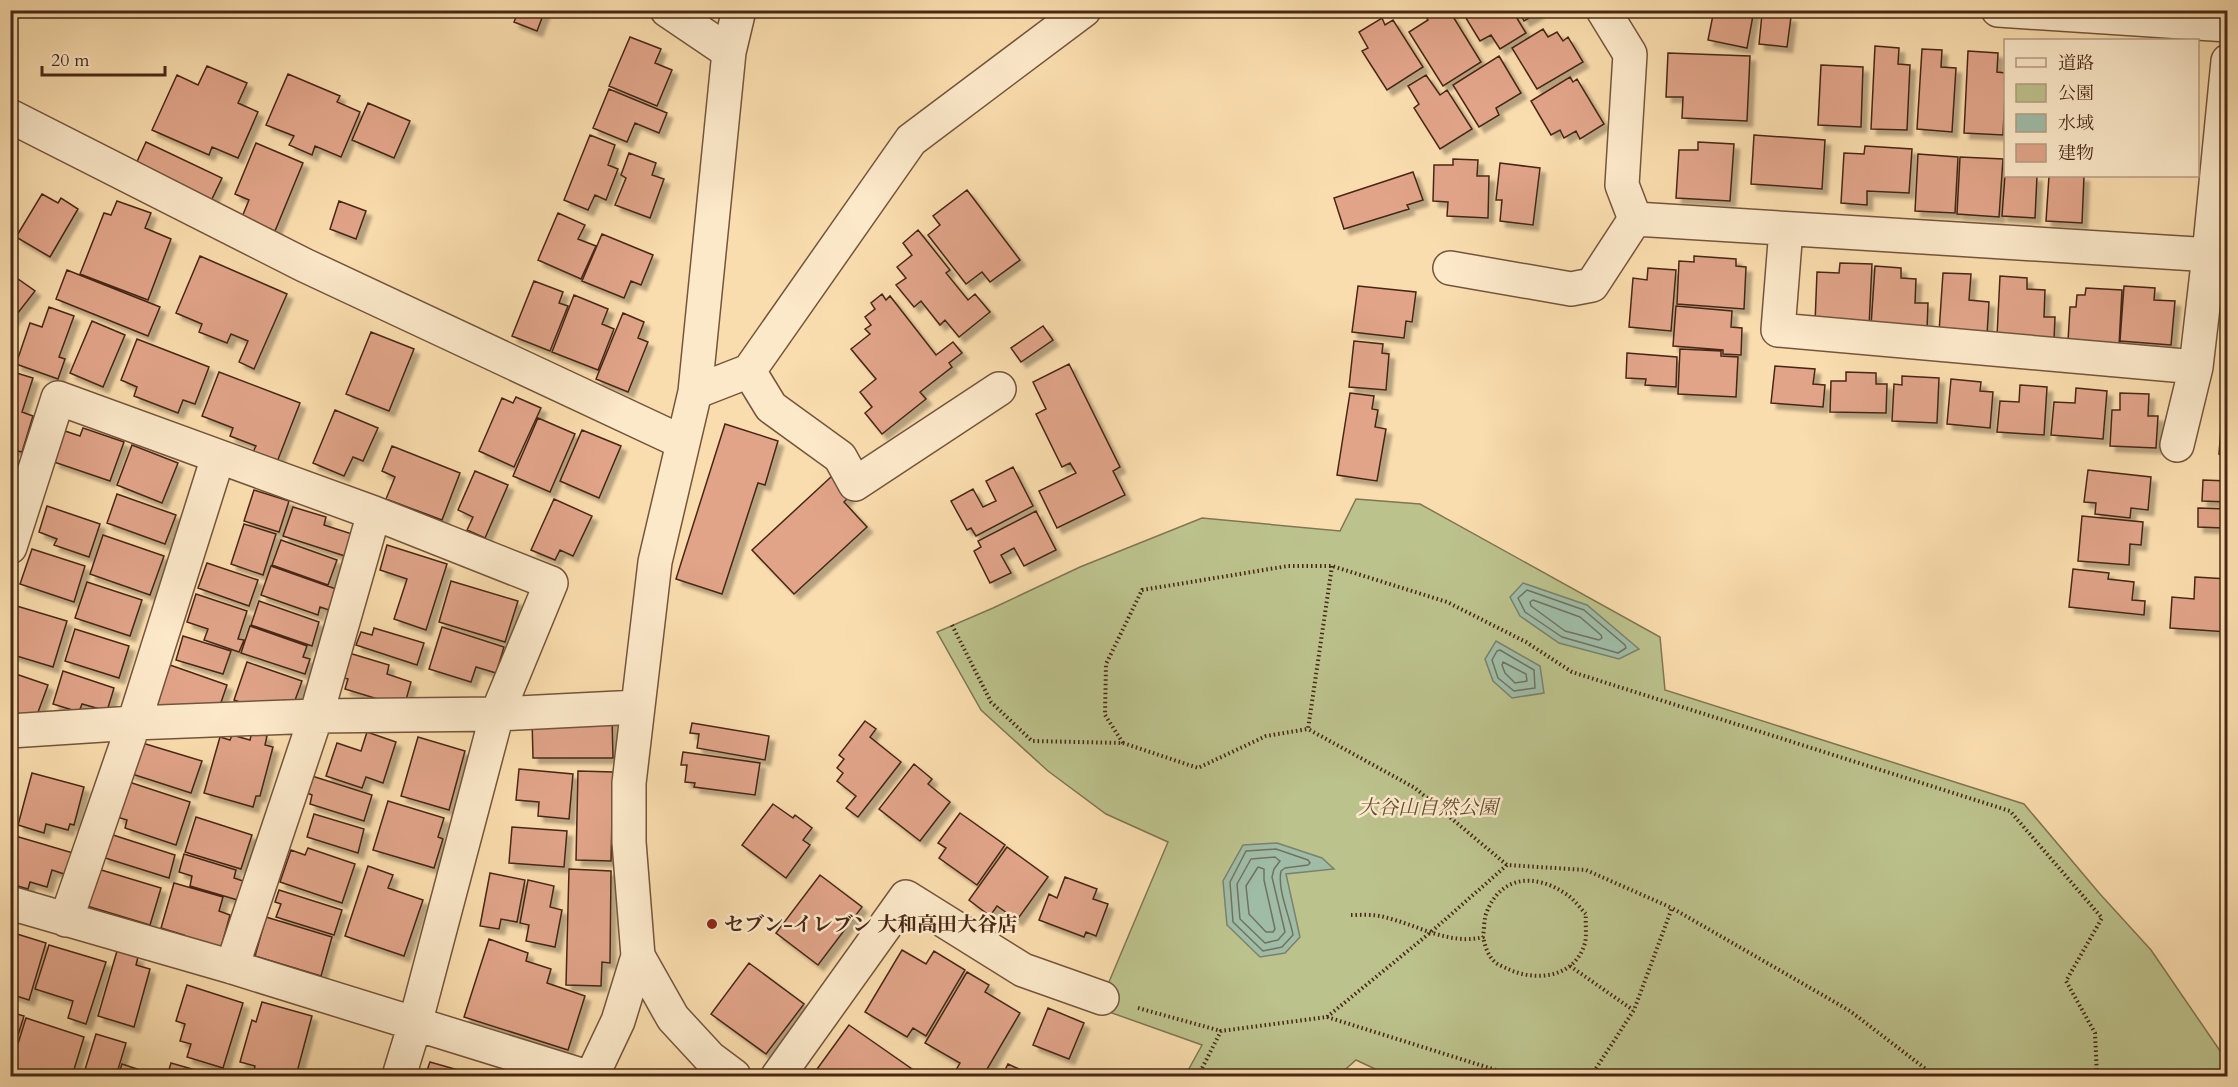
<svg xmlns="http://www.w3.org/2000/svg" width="2238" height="1087" font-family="Cardo,'Noto Serif JP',serif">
<defs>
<filter id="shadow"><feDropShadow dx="5.5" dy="5.5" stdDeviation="1.5" flood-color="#0004"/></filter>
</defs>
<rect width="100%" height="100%" fill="#faddae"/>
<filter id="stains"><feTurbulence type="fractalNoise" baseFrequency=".00333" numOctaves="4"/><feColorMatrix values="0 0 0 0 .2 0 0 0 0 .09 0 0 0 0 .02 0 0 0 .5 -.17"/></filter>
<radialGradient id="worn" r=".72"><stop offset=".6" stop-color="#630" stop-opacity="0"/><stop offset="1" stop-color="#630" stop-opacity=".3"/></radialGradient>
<!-- green -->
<path fill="#bcc28c" stroke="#827551" stroke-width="1.5" d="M1356,499l64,5 240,133 5,53 359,114 76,90 51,56 76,111v15h-837l-34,-16 -18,16h-153l17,-31 -104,-37 70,-166 -62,-28 -58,-43 -67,-61 -44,-78 56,-24 87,-41 122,-49 138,13z"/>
<!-- water -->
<path fill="#9fbca7" stroke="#7c816d" stroke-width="1.5" d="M1523,583l64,22 52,44 -20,10 -60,-16 -39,-27 -10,-19z
M1496,641l44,25 4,27 -32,5 -19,-17 -8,-22z
M1277,843l45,15 12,11 -48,5 14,63 -15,16 -25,4 -33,-32 -4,-44 20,-36z"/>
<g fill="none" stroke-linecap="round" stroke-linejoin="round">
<!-- shore -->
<path stroke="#73725e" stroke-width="1.5" d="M1527,590l57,20 41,35 1,3 -8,5 -56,-16 -37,-25 -7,-14z
M1533,600l47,17 21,18 1,3 -3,2 -34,-9 -34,-25 -1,-4z
M1500,650l34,20 1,18 -21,3 -16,-13 -6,-18 5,-9z
M1503,662l23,12 1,7 -12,2 -10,-10 -3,-8z
M1276,849l32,11 2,3 -2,2 -23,3 -4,3c-4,18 9,46 12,64l-11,12 -19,4 -30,-29 -3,-40 16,-31z
M1275,857l5,4 -6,8 -2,8 13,55 -7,8 -13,3 -25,-24 -3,-35 14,-25z
M1258,867l6,2v11l11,49 -2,3h-7l-17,-18 -3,-28z"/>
</g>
<!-- building -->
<path fill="#e1a489" stroke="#472816" stroke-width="1.5" filter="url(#shadow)" d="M519,10h26l-8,21 -23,-9z
M1435,10h14l32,52 -38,24 -34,-54 19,-12 -3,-4z
M1461,10h51l14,23 -26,16 -9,-14 -11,6z
M1518,10h19l1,3 -14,8z
M1714,10h40l-7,38 -39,-8z
M1762,14l29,3 -4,30 -28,-3z
M1382,18l3,7 8,-5 30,47 -36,23 -25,-39 6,-3 -9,-16z
M1543,29l5,8 9,-5 6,9 5,-4 15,25 -46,27 -25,-41z
M630,37l31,12 -6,14 17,7 -15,36 -48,-20z
M1875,46l24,2 -1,16 12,1 -3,65 -36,-1z
M1922,49l20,1 -1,17 15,1 -4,64 -35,-3z
M1968,51l30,2 -1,19 9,1 -3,62 -39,-2z
M1668,53l82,3 -3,65 -65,-3 1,-21h-17z
M1499,56l22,37 -25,15 3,7 -20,12 -26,-42z
M1821,65l42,2 -2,60 -43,-2z
M207,66l40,17 -9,20 20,9 -20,46 -26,-11 -3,8 -57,-25 25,-55 21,10z
M288,74l52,22 -3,6 23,10 -19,45 -26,-11 -3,9 -23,-10 5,-9 -28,-11z
M1426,75l14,20 7,-5 25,39 -32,20 -26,-41 5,-4 -11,-18z
M1570,77l3,5 4,-3 27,45 -24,15 -4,-8 -12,7 -4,-8 -9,5 -20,-34z
M609,89l58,24 -8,20 -24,-10 -8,19 -34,-14z
M368,103l42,18 -16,37 -42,-18z
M590,135l25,10 -7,20 10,4 -12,31 -11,-5 -7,15 -24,-10z
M1754,135l71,5 -3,49 -71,-5z
M146,142l76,36 -11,23 -76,-35z
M1698,142l36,2 -4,57 -54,-3 3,-48h19z
M256,143l47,20 -28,68 -33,-14 7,-17 -14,-6z
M1865,146l47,3 -3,44 -42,-2v14l-26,-2 3,-50 20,1z
M629,153l27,10 -4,12 12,4 -14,39 -35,-13 11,-27 -5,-3z
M1918,154l40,3 -3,56 -40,-2z
M1960,157l43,2 -4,58 -42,-3z
M1453,159l25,1 -1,16h12l-1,42 -41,-2 1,-14 -15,-1 1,-36h19z
M2006,161v15h31l-2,42 -33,-2z
M1500,163l40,5 -7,57 -33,-4 2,-21h-6z
M1413,172l10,28 -16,5 2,4 -65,20 -10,-31z
M2049,176h35l-2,47 -36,-2z
M967,190l53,70 -30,22 -8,-10 -16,12 -38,-49 12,-10 -7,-9z
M42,194l16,9 3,-5 17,11 -28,48 -34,-20z
M117,201l34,12 -6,15 26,11 -23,61 -68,-26 24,-61 7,2z
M339,201l27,10 -10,28 -26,-10z
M558,213l27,12 -7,14 18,7 -15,33 -43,-19z
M918,230l32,40 -4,3 22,27 7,-6 15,18 -31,25 -14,-17 -5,5 -19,-24 -7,6 -18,-22 10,-7 -9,-11 15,-12 -9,-12z
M602,234l51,21 -12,30 -10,-4 -7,17 -42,-17z
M200,256l87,38 -33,75 -15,-7 9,-21 -17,-7 -4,9 -28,-11 3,-8 -26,-11z
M1694,256l42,3v7l10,1 -2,42 -67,-5 2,-43 15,1z
M1840,263l32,1 -3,62 -54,-3 2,-51 22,1z
M1875,266l26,2v10l15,1 -1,24h13l-1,26 -56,-3z
M1648,268l28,2 -5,61 -42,-4 4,-49 14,2z
M67,270l93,37 -12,29 -92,-37z
M1943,273l28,1 -2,26 20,2 -2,33 -48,-3z
M11,274l24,17 -25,32v-48z
M2000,276l27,2v11l18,1 -1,27h11l-1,23 -57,-4z
M534,281l29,11 -4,11 9,3 -18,45 -38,-15z
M1358,286l58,6 -4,30 -6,-1 -2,17 -52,-6z
M2124,286l31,2 -1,12 21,1 -4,44 -51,-4z
M2086,288l36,2 -3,55 -51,-4 2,-34h6l1,-12h8z
M882,294l4,6 4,-4 46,59 17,-13 9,11 -13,10 3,4 -32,25 6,7 -44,35 -17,-21 7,-6 -12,-15 16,-13 -25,-30 19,-15 -5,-5 6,-4 -6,-8 10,-8 -4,-6z
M574,295l34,14 -6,15 12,5 -16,41 -46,-18z
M1676,306l56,5 -1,16 11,1 -1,27 -18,-1v-4l-50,-4z
M49,307l25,9 -15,41 6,2 -7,20 -42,-15 14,-41 12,4z
M623,313l21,9 -6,16 10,4 -20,50 -32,-13z
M92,321l33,14 -22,52 -33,-14z
M1043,326l10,14 -32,22 -10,-14z
M371,332l43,17 -25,62 -43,-17z
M137,339l72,28 -14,37 -12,-4 -5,13 -44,-17 3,-9 -16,-7z
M1354,341l29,3 -1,9 7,1 -3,36 -37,-3z
M1680,349l41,2v5l17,1 -2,40 -58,-3z
M1627,353l50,4 -1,30 -31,-2 1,-6 -20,-1z
M1069,364l51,103 -7,4 12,24 -68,33 -18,-37 37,-18 -6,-10 -8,4 -26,-53 10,-5 -13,-27z
M1775,366l40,3 -2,15 12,1 -2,22 -52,-4z
M10,371l23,7 -11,34 11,4 -11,36 -12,-3z
M219,372l81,31 -23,59 -24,-10 3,-6 -26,-10 3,-8 -31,-12z
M1846,372l30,1v11h11l-1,29 -56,-1 1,-31h15z
M1902,376l37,2 -2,45 -45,-2 2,-37 8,1z
M1951,379l30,3 -1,9 13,1 -3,36 -43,-4z
M2020,385l27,2 -3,48 -47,-3 3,-31 19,1z
M2076,388l31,3 -4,48 -52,-4 3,-33 21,1z
M1350,393l24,3 -2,13 6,1 -3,17 11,2 -9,52 -40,-6z
M2120,393l29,1 -1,22h10l-2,32 -46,-2 2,-36h8z
M516,397l25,11 -27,59 -35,-16 23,-53 11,5z
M335,410l43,18 -15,33 -10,-4 -9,19 -31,-13z
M2222,416h6v39l-9,-1z
M538,418l37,16 -25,58 -37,-16z
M725,424l53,17 -13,44 -7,-2 -36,111 -46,-15z
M83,428l41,14 -14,39 -56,-19 11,-31 15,5z
M582,430l39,16 -22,52 -39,-17z
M132,445l46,18 -16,40 -45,-18z
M392,446l68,27 -18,47 -56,-21 9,-22 -13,-6z
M1013,467l20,39 -57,30 -5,-8 -4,2 -16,-29 22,-12 10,18 13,-6 -10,-20z
M2088,470l63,7 -3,33 -17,-2 -1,10 -35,-4 1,-11 -12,-1z
M475,471l33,14 -23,53 -18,-8 6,-13 -15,-7z
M832,476l18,20 -6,6 23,25 -73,67 -42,-44z
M2203,480l25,1v21l-26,-1z
M254,490l35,11 -10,31 -35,-11z
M117,494l59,21 -11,29 -58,-21z
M554,499l38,17 -19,40 -13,-6 -5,10 -24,-10z
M47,506l53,18 -11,33 -35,-12 3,-6 -18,-7z
M293,507l33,10 -2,8 31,10 -7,22 -65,-21z
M2198,508l30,1v37h-6l1,-18 -25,-1z
M1036,511l20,39 -32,16 -10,-18 -13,7 10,18 -21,10 -16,-32 7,-4 -3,-6z
M2082,516l61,6 -2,23 -11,-1 -1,21 -51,-4z
M244,524l32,10 -13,41 -32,-11z
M103,535l61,21 -14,39 -60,-21z
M281,540l56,20 -9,25 -56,-20z
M387,545l60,19 -21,66 -32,-11 13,-40 -27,-9z
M32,549l53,17 -11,36 -54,-18z
M207,563l51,17 -9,26 -51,-18z
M271,566l65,23 -7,21 -9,-3 -2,8 -57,-20z
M2073,569l36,4 -1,6 26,3 -2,18 13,1 -1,14 -75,-8z
M2195,577l33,2v53l-58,-4 2,-31 22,2z
M451,581l67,20 -13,41 -66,-20z
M87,582l55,18 -12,36 -55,-18z
M196,594l51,17 -9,28 6,1 -5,12 -35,-12 4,-11 -21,-7z
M259,601l60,21 -7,24 -61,-21z
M10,604l57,17 -14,46 -43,-13 2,-13 -2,-1z
M250,626l57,20 -4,11 7,2 -5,15 -64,-21z
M442,627l62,20 -8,26 -20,-6 -5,15 -42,-13z
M374,628l50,15 -7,22 -61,-20 5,-13 11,3z
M75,629l54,17 -10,32 -54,-17z
M183,636l48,15 -8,23 -47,-14z
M349,653l40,12 -2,9 24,8 -7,25 -59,-18 3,-10 -7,-2z
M247,662l55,19 -8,22 -10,-3 -5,15 -45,-15z
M170,665l57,20 -11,32 -31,-1 -29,-11z
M63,671l51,17 -7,23 -25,-7 -3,8 -26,-8z
M10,672l38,13 -14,38 -24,-8z
M612,718l1,40h-80l-1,-39z
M865,721l11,8 -6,8 31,25 -43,55 -12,-9 10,-12 -19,-15 6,-8 -6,-5 7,-9 -5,-4z
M692,723l77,13 -4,24 -68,-12 2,-14 -9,-1z
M252,731l15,5 -2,9 8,2 -13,49h-4l-3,11 -49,-14 16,-56 10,3 2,-5 18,5z
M367,732l29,10 -13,41 -17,-6 -4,11 -36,-12 11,-33 24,8z
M418,737l47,14 -16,59 -48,-14z
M139,742l63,19 -11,32 -62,-20z
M683,752l77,11 -5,32 -61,-8 1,-4 -10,-1 2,-17h-6z
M914,764l18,15 -4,5 22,18 -30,39 -41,-32z
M519,769l54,5 -4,45 -31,-3 1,-14 -23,-2z
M578,771l35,1 -2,89 -35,-1z
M32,773l52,14 -10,38 -4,-1 -2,6 -22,-6 -2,9 -26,-8z
M312,776l60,19 -8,26 -54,-17 2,-9 -5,-2z
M129,782l61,20 -14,43 -51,-17 2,-8 -10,-3z
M388,801l56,17 -6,19 5,2 -9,29 -61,-18z
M773,804l20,14 2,-3 17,13 -9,12 7,5 -24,33 -44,-33z
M960,813l45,32 -28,40 -38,-27 7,-10 -8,-5z
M314,814l50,15 -6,24 -51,-16z
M196,817l56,18 -11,34 -56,-17z
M512,827l55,4 -3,36 -55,-4z
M110,834l65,21 -6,23 -67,-21z
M12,835l61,18 -6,22 -15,-5 -5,17 -17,-5 -2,7 -14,-4 2,-8 -6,-1z
M1007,847l41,30 -31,43 -20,-14 -7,10 -21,-16z
M308,848l47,16 -13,39 -62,-21 11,-32 14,5z
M184,854l52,16 -2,8 12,4 -5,19 -51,-15 2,-10 -13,-4z
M368,866l25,9 -5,13 35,12 -19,56 -59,-20z
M98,869l63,19 -11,37 -63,-19z
M569,869l42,2 -1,92 -8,-1 -1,24 -35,-1z
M490,873l35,7 -8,42 -16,-3 -2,10 -19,-3z
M820,875l42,32 -44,58 -42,-32z
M1065,877l32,12 -4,10 15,5 -12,32 -10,-4 -2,5 -45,-17 10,-26 8,4z
M528,880l26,6 -4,21 12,3 -7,37 -29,-6 3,-16 -9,-2z
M174,883l49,14 -4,14 11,4 -10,36 -37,-10 1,-6 -23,-7z
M279,890l63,20 -8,25 -58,-18 5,-13 -6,-2z
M266,917l66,20 -11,39 -66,-20z
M17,934l29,9 -17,57 -19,-6v-37z
M489,939l39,14 -2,8 25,8 -4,14 38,13 -17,54 -104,-33z
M49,945l57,17 -20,62 -18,-6 5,-17 -38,-12z
M902,950l24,14 8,-13 31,19 -39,66 -13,-8 -6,9 -42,-25z
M117,951l21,6 -2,8 14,4 -16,58 -36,-11z
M749,963l55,41 -38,50 -55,-40z
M967,972l22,13 -4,7 35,21 -37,63h-16l-11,-6 4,-7 -35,-20z
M187,985l56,18 -20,65 -36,-11 4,-13 -11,-3 5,-17 -9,-3z
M262,1002l50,14 -15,56 -9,-2 -2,6h-43l1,-4 9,3 2,-9 -15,-4 12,-42 4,2z
M1048,1008l36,15 -15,36 -36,-14z
M10,1012l14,4 -14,44z
M26,1018l58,19 -12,39h-62v-7z
M849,1025l73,51h-110z
M96,1034l30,9 -10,33h-33z
M430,1062l49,14h-54z
M171,1063l45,13h-49z
M122,1064l36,12h-40z
M1008,1064l26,12h-32z"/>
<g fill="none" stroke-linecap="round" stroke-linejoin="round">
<defs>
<path id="minor" d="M667,10l62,42
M1603,10l27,44 -8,131 13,34 593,37
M1998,10l230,15
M10,116l294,149 378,177
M1786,229l-8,101 418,37
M1450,268l121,21 21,-4 43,-66
M749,371l22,36 69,50 15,27 144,-95
M695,392l54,-21 162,-231 173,-130
M2177,445l19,-78 13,-112 19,-194
M10,547l48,-149 316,115 177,70 -54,131 -82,310 -16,52
M10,731l124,-8 182,-7 181,-2 141,-7
M10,903l222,64 352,109
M66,920l68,-197 84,-266
M638,956l35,62 37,40 24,18
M232,967l84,-251 58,-203
M592,1076l26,-55 20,-65 -9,-114v-59l26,-221 40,-170 34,-340 10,-42
M778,1076l128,-179 117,73 79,28"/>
</defs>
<!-- minor casing -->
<use href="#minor" stroke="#74553c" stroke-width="36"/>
<!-- path -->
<path stroke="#472816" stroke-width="4" stroke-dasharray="1.5 3" stroke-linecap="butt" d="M1332,566l-24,163 107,59 92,77
M952,625l39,77 41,39 91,2 -18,-28 1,-51 36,-74 146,-24h44l115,36 79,40 46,30 438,139 92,107 -36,63 29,52 2,43
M1123,743l75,25 68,-32 42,-7
M1351,915c11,0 23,-1 33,2 31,7 66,29 99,20 1,-7 1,-16 3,-23 14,-39 49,-41 80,-20 8,5 14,14 20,20 -1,9 1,20 -1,29 -10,35 -49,39 -77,26 -4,-2 -10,-4 -13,-7 -7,-6 -10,-16 -12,-25
M1570,966l63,44
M1138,1008l83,23
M1327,1017l104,-85 76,-67 79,5 86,38
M1198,1076l23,-45 106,-14 188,59
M1591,1076l43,-66 38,-102 178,103 85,65"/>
<!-- minor -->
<use href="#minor" stroke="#fce9ca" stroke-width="33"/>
</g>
<!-- markers -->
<circle fill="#8f2418" stroke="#fce9ca" stroke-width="2" cx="712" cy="924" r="6"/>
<g text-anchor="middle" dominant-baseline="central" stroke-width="5" stroke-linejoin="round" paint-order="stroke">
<!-- park labels -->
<g font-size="20" font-style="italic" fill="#644e34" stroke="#fce9ca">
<text x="1428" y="807">大谷山自然公園</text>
</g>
<!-- poi labels -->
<g font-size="20" font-weight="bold" fill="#472816" stroke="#fce9ca" text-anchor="start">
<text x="724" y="924">セブン-イレブン 大和高田大谷店</text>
</g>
</g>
<!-- margin -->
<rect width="2238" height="1087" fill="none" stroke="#faddae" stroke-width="36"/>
<rect x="12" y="12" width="2214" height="1063" fill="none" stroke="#472816" stroke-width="3"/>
<rect x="18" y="18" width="2202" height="1051" fill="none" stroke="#472816" stroke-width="1.5"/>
<!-- legend -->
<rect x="2004" y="39" width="195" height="138" fill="#fce9ca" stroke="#b49c82" stroke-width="1.5"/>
<rect x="2016" y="58" width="30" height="9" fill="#fce9ca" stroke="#b49c82" stroke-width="1.5"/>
<text x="2058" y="69" font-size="18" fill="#472816">道路</text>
<rect x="2016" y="84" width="30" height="18" fill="#bcc28c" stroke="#b49c82" stroke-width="1.5"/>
<text x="2058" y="99" font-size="18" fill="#472816">公園</text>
<rect x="2016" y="114" width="30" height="18" fill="#9fbca7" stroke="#b49c82" stroke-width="1.5"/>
<text x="2058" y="129" font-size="18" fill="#472816">水域</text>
<rect x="2016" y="144" width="30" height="18" fill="#e1a489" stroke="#b49c82" stroke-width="1.5"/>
<text x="2058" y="159" font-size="18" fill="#472816">建物</text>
<!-- scale -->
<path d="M42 66v9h123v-9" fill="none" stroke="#472816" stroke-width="3"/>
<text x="51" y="66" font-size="18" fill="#472816" stroke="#fce9ca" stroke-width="4.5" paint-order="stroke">20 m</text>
<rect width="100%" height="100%" filter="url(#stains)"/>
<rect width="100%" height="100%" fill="url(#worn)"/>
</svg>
